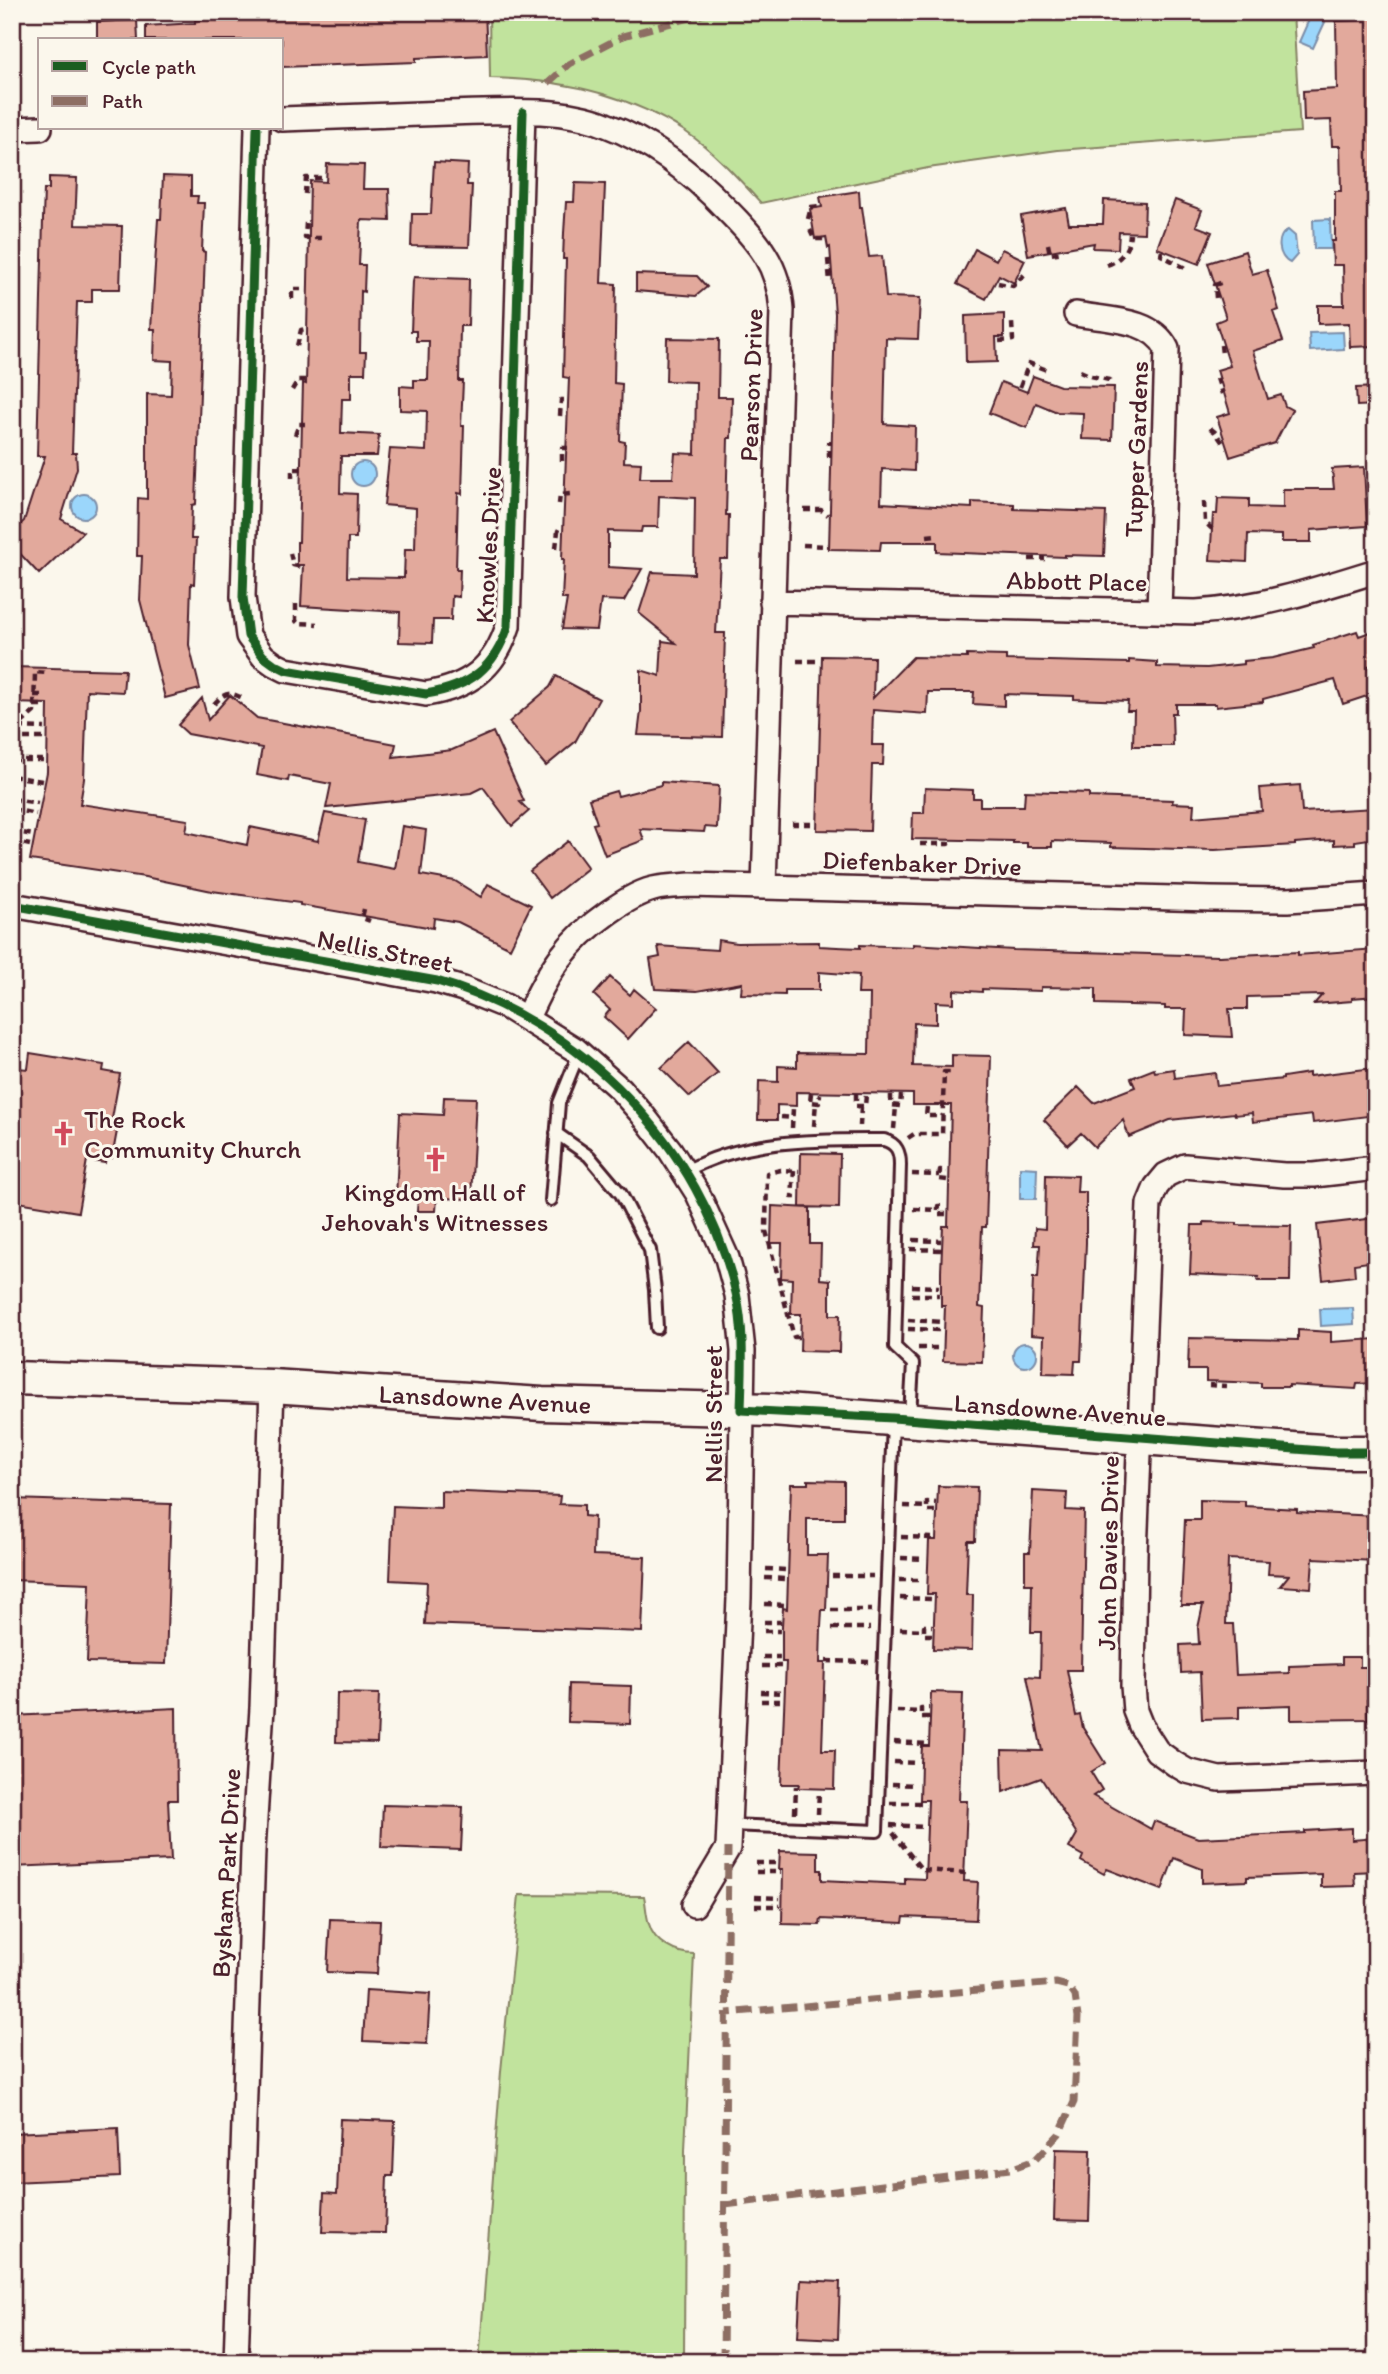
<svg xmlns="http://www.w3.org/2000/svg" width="1388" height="2374" font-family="Itim,sans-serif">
<rect width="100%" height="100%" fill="#fbf7ec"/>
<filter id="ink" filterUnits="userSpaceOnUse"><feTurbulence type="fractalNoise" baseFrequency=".0143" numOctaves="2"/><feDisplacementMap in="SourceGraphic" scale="14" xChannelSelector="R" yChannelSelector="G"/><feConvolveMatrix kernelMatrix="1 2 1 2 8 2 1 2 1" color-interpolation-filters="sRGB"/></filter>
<g filter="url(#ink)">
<!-- green -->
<path fill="#c1e39d" stroke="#868164" stroke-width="2" d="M489,12h804l7,120 -242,18 -130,18 -167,35c-23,-25 -47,-52 -75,-71 -59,-39 -126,-53 -196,-54z
M519,1895l125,1c2,9 2,19 5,28 5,19 27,30 45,30l-9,196 -1,212h-205l22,-291z"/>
<!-- water -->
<path fill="#9bd6fb" stroke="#7b8da8" stroke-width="2" d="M1316,13l7,4 -1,3 3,2 -12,26 -14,-6 12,-27 4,2z
M1330,219l1,30h-17l-1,-29z
M1288,230l7,6 2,19 -7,8c-12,-5 -15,-27 -2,-33z
M1343,332l1,17 -34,2 -1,-18z
M351 474a12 12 0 1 1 24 0a12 12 0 1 1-24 0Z
M72 506a12 12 0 1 1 24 0a12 12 0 1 1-24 0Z
M1020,1167l17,1 -1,31h-16z
M1353,1308l1,16 -33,2 -1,-17z
M1013 1355a12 12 0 1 1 24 0a12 12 0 1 1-24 0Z"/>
<!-- building -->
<path fill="#e2a99c" stroke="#4a1f2b" stroke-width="2" d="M290,12h93v3l102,-3 2,43 -71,3v4l-134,5v-27h-136v-14l49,-3v-3z
M1359,12h17v334l-26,1 -1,-24 -31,1v-19h26l-1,-40h-10l-1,-24h3v-50h6l-1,-45h-8l-1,-26 -27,1 -1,-30 34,-2 -1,-68 23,-1z
M137,20l1,20h-41v-18z
M434,162l34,2 -1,21h5l-3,62 -58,-1 1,-32h19z
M327,164l37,1 -1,24h26l1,32 -29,-1 -2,45h6l-1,27 -3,-1 -1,61h6l-1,21h-14v26h-9l-1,34 38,2 -2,21h-36l-1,37 17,1 -1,44h-8l-1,39 57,1 1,-29h10l1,-41 -32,-3 6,-56 36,2 1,-40 -27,-1v-24l14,1v-7h14l1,-39h-13v-10h-5l2,-50 1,-4 55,2 -1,47h-8l-1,55h4l-2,45h3l-2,68 -4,-1 -2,76h4l-1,28 -7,-1 -1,24h-18l-1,23 -33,-1 1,-30 -99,-6 2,-41h-6v-23h2l4,-159 3,1 4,-203 16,1z
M163,176l28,1v19h7l-1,7h7l-2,48 3,1 -9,252 -4,1 -1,34h5l-2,45 -3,-1 -2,62 11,44 -35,9 -25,-98 2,-44h-5l1,-58 9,1v-105l24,1 1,-34 -18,-1 1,-31h-4l7,-110h3z
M49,177l28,1 -2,47 47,1 -2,63h-28v13h-15l-5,151h4l1,15 -16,51 22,13 -44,42 -27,-29v-13l12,-11 21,-65h-8l6,-237 1,-30h5z
M575,183l30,1 -4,99 15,1 -2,99 8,1 -2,57 5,1 -1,20 17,1 -1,15h33l2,-25 20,1 1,-72 -30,-1 1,-43 52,1 -1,58h14l-1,41h-3l-2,77h3l-1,44h-8l-4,74h9l-3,104 -84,-2 3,-24v-41l19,6 2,-35 14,2 -37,-30 13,-41 42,2 1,-76 -36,-2 -1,31h-16l-1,5 -33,-1v36l34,2 -18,32 -23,-1 -4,30 -35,-1 5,-30h-5l2,-40h-2l7,-181 -6,-1 3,-118h-3l1,-26 2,-31h8z
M859,191l1,16h2l7,50 13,-1 4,41 34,1 -2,41 -32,-1 -2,86 31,2 -1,45 -32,-2 -1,34 91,5v-6l42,2v5l92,3 -2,44 -39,-1v2l-128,-5v-10h-56l-1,8 -51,-1 6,-235 -5,-67 -2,1 -2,-11 -11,2 -5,-30 12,-2 -2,-10z
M1104,200l41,2 -1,31 -25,-1 -1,17 -25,-1 1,-5 -66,12 -7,-39 45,-8 3,16h34z
M1175,200l27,10 -6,16 16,6 -13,32 -42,-16z
M975,249l21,11 6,-11 23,11 -11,23 -15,-8 -13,24 -29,-15z
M1245,251l7,23 15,-4 12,40 -6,2 10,29 -30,10 15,48 13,-4 4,11 7,4 -17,33 -45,14 -13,-40 13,-4 -13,-43 13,-4 -14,-44 10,-4 -18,-55z
M636,274l61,2 10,11 -11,9 -60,-5z
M1004,314v23h-8l1,25 -31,1 -1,-47z
M1033,376l27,10 54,1 -2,53 -30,-1 1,-26 -26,-1 -21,-9 -9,25 -38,-15 12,-31 26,10z
M1376,387v18l-19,1 -1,-18z
M1364,467l3,59 -56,4v12h-29v-7l-34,-1 -1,28 -37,-2 3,-46h4l1,-16 31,1v8l34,1v-19h51l-2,-20z
M1376,630v34l-8,2 8,27 -33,11 -8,-24 -72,19v3l-47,5v-3h-40v9h-4l1,33h-40l1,-35h-7l1,-10 -54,-2v-3l-70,-2v12l-31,-2 1,-12h-46l-1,22 -54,-4 -1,35h12l-1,20h-11l-2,66 -53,-1 5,-174 52,1 -1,41 40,-41 54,1v-3l39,1v4l123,3v-3l28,2v5l50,1 37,-4v-3l29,-3 41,-10 -1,-3 44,-14 2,5z
M12,667l113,3 -2,22 -36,-2 -3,89 -4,25 108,16 -2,12 61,13 3,-18 68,14 7,-28 40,7 -7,42 37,7 7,-43 24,4 -5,45 34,6 26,16 7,-13 43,21 -21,43 -52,-26 -24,-4 -1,10 -133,-23v-2l-88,-12 -67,-14 -115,-17 17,-88 1,-68 -36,-1z
M556,676l43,23 -24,43 -29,24 -37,-44 41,-35z
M230,695l27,23 139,26 -3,13 59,-7 41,-18 31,69 -4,1 9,9 -17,15 -29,-39 -12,6 -145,15 5,-24 -42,-8 -1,5 -31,-6 5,-27 -74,-14 -10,-9 24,-27 6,22z
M661,782l58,4 -2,42 -12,-1 -1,5 -64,-3 4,11 -39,15 -12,-31 4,-1 -8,-24 27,-8 2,5 43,-11z
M1300,785l2,27 74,-4v30l-21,3v3l-21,1v-5l-39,3v2l-80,5 -104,-3v-4l-59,-2v6h-25v-4h-14v-2l-101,-2 1,-26h11l1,-25 48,2v8h7v8h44l1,-15 64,2v4l84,3 -1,3 22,1 -1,13 69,-6 -2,-23z
M568,841l20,27 -38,30 -20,-27z
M718,940l19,3 82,-1v4l18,1 23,1v-3l53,2v-3l101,6 205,6 79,-4v3l78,-6v47l-24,2v3l-38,3 8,-9 -75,2v12h-18l3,28 -47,-2 1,-26h-21v-3l-69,-2v-16l-55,-1v4l-59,-2v3l-28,-2v13l-18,-1v22l-22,-1 -1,43 39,1v-12l39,1 -5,171h-4l-3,80 5,1 -2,54 -39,-1 2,-55h-4v-35l2,-45h5l3,-121h-38v-11l-117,-2v14l-19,-1v15h-19l1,-39 19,1v-16l19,1v-14l72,1 1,-60h-12l1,-19 -40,-3v18h-34v5l-44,-1 1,-11 -45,8 -42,-2 -5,-30 10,-2 -2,-11 59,4z
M610,977l20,18 4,-6 22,19 -28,31 -24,-22 6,-7 -16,-15z
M689,1042l29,31 -28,24 -29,-29z
M30,1053l74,12 -1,6 17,3 -10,56 7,1 -5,27 -6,-1 -1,6 -18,-3 -9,52 -66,-11v-30l6,-32 -6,-1v-35l6,-35 10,1z
M1373,1068l3,47 -63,8 -1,-8 -59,7 -1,-9 -17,2 -1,-2 -64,7 -41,17 -6,-17 -28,27 -14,-14 -13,12 -24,-25 34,-33 16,16 41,-16 -4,-9 23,-9 1,3 19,-3 1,9 40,-5 2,13 66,-7v-2l26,-4v3z
M444,1097l32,1 -5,101 -34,-1 -1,13h-19l1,-12 -22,-1 4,-85 43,2z
M801,1153l39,1 -1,54 -39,-1z
M1046,1175l32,1 -1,16h9v51l-5,118h-6l-1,13 -31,-1 1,-37 -13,-1 2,-57h5l2,-33h-6l1,-17 10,1z
M772,1206l38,2v36h11l-1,35 10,1v35h10l-1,37 -39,-1 1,-37h-10l1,-35 -11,-1 1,-35h-11z
M1376,1218v43l-22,3 1,12 -32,4 -6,-55z
M1204,1222l33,1v2l54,1 -1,55h-32l1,-4 -69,-3 2,-49h12z
M1298,1330l33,2v10l45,-3v44l-19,1 -1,5 -67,-4v2h-28v-4l-55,-2v-11h-18l1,-32 109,2z
M808,1480l36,1v38h-37v36h21l-2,55h-4l-1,17 -1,36h5l-3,87h13l-1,39 -36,-1 1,-4h-18l5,-122h-4v-36l1,-18 4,1 4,-125h17z
M938,1486l39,1 -2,54h-7l-2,54h7l-1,55 -39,-1 2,-55h-8l2,-54h7z
M441,1491l119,5 -1,8 25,1v11l10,1 -1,38 52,2 -3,75 -217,-8 2,-42 -37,-2 3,-74 48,2z
M1033,1491l34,2 -1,17 18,1 -3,159h-14l9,46 4,-1 3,13 22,35 -14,9 11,18 -9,6 58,33 3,-8 44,17 107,-5v-2l47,-3v12l24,-2v33l-22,1 1,14 -34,1v-13l-74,3v4l-45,2v-14l-28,-11 -12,32 -55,-21 -3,5 -23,-13 2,-5 -14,-8 8,-14 -36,-56 -38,14 -1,-42 40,1 -15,-75 13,1 1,-45h-10l1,-48h-7v-32h5z
M12,1499l159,5 -5,160 -79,-2 3,-79 -78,-3z
M1200,1500l45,1v5l52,3v3l79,4v45l-63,-3 -2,30 -31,-2 9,-11 -21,-1 1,-13 -41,-2 -2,65h7l3,51 53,-2v-7l53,-2v-7h18v10h16v33h-9l1,19 -77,1v-15l-52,2v11l-37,1 -2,-47 -19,1 -1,-28 19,-1 -1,-16 5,-23h-22l4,-85h15z
M569,1684l62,2 -1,38 -62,-2z
M931,1692l32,1 -4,108h8l-3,80 14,1 -2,38 -72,-3 -1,6 -82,-4 -1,6 -38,-1 1,-55h-4l1,-18 38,1v18h4v10l83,4v-6l20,1 3,-79h-8l1,-37 1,-17h7z
M337,1693l42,1 -2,49 -41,-1z
M176,1708l1,92h-9l3,60 -159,7v-151z
M383,1805l80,2 -2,43 -80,-3z
M330,1919l50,2 -3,53 -50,-2z
M366,1990l64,4 -3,50 -64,-3z
M340,2119l55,2 -2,55h-6l-2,57 -63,-1 2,-39 13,1z
M118,2128l2,49 -108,5v-49z
M1056,2149l35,1 -2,71 -35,-1z
M801,2280l39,2 -2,57 -40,-2z"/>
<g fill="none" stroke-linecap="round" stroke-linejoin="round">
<defs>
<path id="lane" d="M556,1133l33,23 32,38 29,56 5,40 2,38
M684,1172c61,-34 133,-32 200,-32 13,4 16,12 16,25l-5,182 18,17 -3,52
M551,1200l8,-97 20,-50
M730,1825l147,6 16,-409"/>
<path id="street" d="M282,119c55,-2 110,-4 165,-6 50,-1 112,-7 159,12 48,18 87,49 121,85 31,31 52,55 55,100l-18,576
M257,128l-14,469 5,39 15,20 11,8 12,6 140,24c43,-7 69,-26 82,-68l15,-514
M12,129l28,-1
M1076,314c31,6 76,4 91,35l-8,262
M772,602l424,10c64,-4 119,-22 180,-41
M12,905l260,46 164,30 27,8 42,17 71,44 44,39 22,25 28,36 28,44 29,64 10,37 6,56 -4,247 -11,250 -34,57
M527,1018c21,-47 39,-76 82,-106 13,-9 28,-19 44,-23 12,-3 25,-3 38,-4l520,14 77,1 88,-6
M1376,1168l-62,7h-30l-99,-9 -19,9 -10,12 -7,17 -14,350 -2,132 2,25 6,15 16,25 18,13 12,7 32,8 157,-6
M236,2362l17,-512 9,-142 10,-322"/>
<path id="secondary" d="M12,1378l260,8 270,18 230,6 450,34 113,8h41"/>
</defs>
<!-- lane casing -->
<use href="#lane" stroke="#4a1f2b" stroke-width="16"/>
<!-- street casing -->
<use href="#street" stroke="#4a1f2b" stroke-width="28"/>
<!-- secondary casing -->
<use href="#secondary" stroke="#4a1f2b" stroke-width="37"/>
<!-- path -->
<path stroke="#4a1f2b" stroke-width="4.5" stroke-dasharray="7 5" stroke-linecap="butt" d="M305,194l1,-16h17
M808,219l3,-12 9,-1
M306,223l-1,15h19
M810,230l4,9h11
M1048,244l2,10 13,-2
M1162,251l-1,4 24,13
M828,259l2,23
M1107,265c14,-5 22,-16 23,-31
M998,283l15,3 12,-12
M1216,298l-1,-13 8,-3
M292,299v-10h13
M999,341l14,-1 -1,-17
M1221,345l1,9
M297,346l4,-16 4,-1
M1080,371l11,5 18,4v4
M1217,378l5,16
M1020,387l9,-24 20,8
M292,390l6,-10h7
M560,416l1,-16h6
M1210,428l5,4 10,14
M295,435l4,-11h6
M829,457v-16
M562,461v-13h9
M292,478v-9h10
M1204,502l1,20 7,7
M559,504l1,-9 10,-1
M804,510h17l7,5
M12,524l3,3
M927,536l10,-1
M803,545l25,1
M556,548l2,-17 2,-4
M290,553l3,12 9,2
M1029,559h16
M296,604v17l2,2 19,1
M797,661h22
M34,695h12
M214,704c11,-12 16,-13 30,-5
M34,705h11
M18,727l27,1
M12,732l22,-20 1,-40 11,1
M12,738h32
M12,760h32
M12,776l30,5
M12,799l26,4
M12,809l24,5
M792,824h23
M12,831l21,4
M12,841l18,4
M920,844h28v-2
M364,909l-2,9 8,3
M811,1093l-1,9 9,1 1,-9
M856,1094v12h9l1,-11
M891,1095v10l9,1 1,-11
M927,1107l-1,9h16
M781,1117l12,1
M814,1126l2,-24
M860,1126l1,-20
M792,1128l1,-20
M894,1129l2,-23
M908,1138l6,-4h28l2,-62h6
M794,1170l-2,27h6
M912,1174l27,1
M947,1180l-8,-1 1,-9 7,1
M914,1209l24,1
M946,1214h-8v-8h8
M913,1240l28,1
M910,1249l31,1
M912,1286l27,1
M912,1295h27
M908,1320l35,2
M908,1329l34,1
M799,1337h-5l-28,-106 1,-58 14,-3 18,1
M918,1348h24
M1209,1385l17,1
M904,1506l23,1
M935,1511h-8v-9l9,1
M901,1537l34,1
M901,1558l24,1
M766,1569l20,1
M832,1576h41
M765,1578l21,1
M899,1580h24
M900,1598l31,1
M765,1604l21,1
M831,1610h41
M764,1622h17
M832,1628h38
M900,1629l24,1
M764,1631h16
M932,1635h-8v-9h8
M763,1657h17
M826,1661l44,1
M762,1666h22
M761,1692l22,1
M761,1701h22
M897,1711l24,1
M929,1717h-8v-9h8
M894,1742l34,2
M894,1762l23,1
M892,1784l24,1
M890,1803h35
M795,1813l1,-27
M818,1814l1,-24
M890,1825l34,2
M893,1833l29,37 45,3
M756,1863h21
M756,1872h25
M755,1897l25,1
M755,1906h25"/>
<!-- lane -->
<use href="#lane" stroke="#fbf7ec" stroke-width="10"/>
<!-- street -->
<use href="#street" stroke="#fbf7ec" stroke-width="23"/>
<!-- secondary -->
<use href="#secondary" stroke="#fbf7ec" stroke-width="32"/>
<!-- quiet -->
<path stroke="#8d6e63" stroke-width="7" stroke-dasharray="14 7" stroke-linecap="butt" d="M548,83l21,-19 54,-28 89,-24
M725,2205l285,-36 25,-9 24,-26 15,-32 4,-85 -3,-21 -7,-10 -12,-3 -329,30
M723,2362l5,-514"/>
<defs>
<path id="cycleway" d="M257,128l-14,469 5,39 15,20 11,8 12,6 140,24c43,-7 69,-26 82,-68l15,-514
M12,905l425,76c144,41 265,165 299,312 9,38 6,78 5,117l152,8 442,34h41"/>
</defs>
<!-- cycleway casing -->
<use href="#cycleway" stroke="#fbf7ec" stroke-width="13"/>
<!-- cycleway -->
<use href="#cycleway" stroke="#1b5e20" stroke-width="9"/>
</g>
</g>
<!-- icons -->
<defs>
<symbol id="church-bare" viewBox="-9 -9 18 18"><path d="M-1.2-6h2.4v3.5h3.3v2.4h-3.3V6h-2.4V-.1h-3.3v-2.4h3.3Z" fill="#d1495b" stroke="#fbf7ec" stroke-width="2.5" paint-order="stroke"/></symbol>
</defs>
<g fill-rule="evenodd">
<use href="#church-bare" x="46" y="1116" width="35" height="35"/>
<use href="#church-bare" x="418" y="1142" width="35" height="35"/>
</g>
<g text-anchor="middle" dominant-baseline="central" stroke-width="6" stroke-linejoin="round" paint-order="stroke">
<!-- street labels -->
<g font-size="26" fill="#4a1f2b" stroke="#fbf7ec">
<text transform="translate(751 385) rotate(-88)">Pearson Drive</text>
<text transform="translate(1136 449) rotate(-88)">Tupper Gardens</text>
<text transform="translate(488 545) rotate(-87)">Knowles Drive</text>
<text transform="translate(1077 581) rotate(1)">Abbott Place</text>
<text transform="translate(922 863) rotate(2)">Diefenbaker Drive</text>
<text transform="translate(385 951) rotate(11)">Nellis Street</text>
<text transform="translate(485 1399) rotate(3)">Lansdowne Avenue</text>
<text transform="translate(1060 1410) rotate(4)">Lansdowne Avenue</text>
<text transform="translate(713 1414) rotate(-90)">Nellis Street</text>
<text transform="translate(1108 1553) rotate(-89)">John Davies Drive</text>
<text transform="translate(226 1873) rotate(-87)">Bysham Park Drive</text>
</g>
<!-- poi labels -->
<g font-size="26" fill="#4a1f2b" stroke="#fbf7ec" text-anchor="start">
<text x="84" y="1119">The Rock<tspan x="84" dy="30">Community Church</tspan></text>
<text x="435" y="1192" text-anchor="middle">Kingdom Hall of<tspan x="435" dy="30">Jehovah's Witnesses</tspan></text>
</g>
</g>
<!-- margin -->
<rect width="1388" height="2374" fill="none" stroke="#fbf7ec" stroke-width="42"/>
<rect x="21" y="21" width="1346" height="2332" fill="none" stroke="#4a1f2b" stroke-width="2.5" filter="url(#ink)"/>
<!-- legend -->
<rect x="38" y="38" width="245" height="91" fill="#fbf7ec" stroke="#b4a19f" stroke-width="2"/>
<rect x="52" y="61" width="35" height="10" fill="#1b5e20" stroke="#b4a19f" stroke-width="2"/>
<text x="102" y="74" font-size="21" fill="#4a1f2b">Cycle path</text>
<rect x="52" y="96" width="35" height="10" fill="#8d6e63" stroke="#b4a19f" stroke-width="2"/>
<text x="102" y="108" font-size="21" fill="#4a1f2b">Path</text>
</svg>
